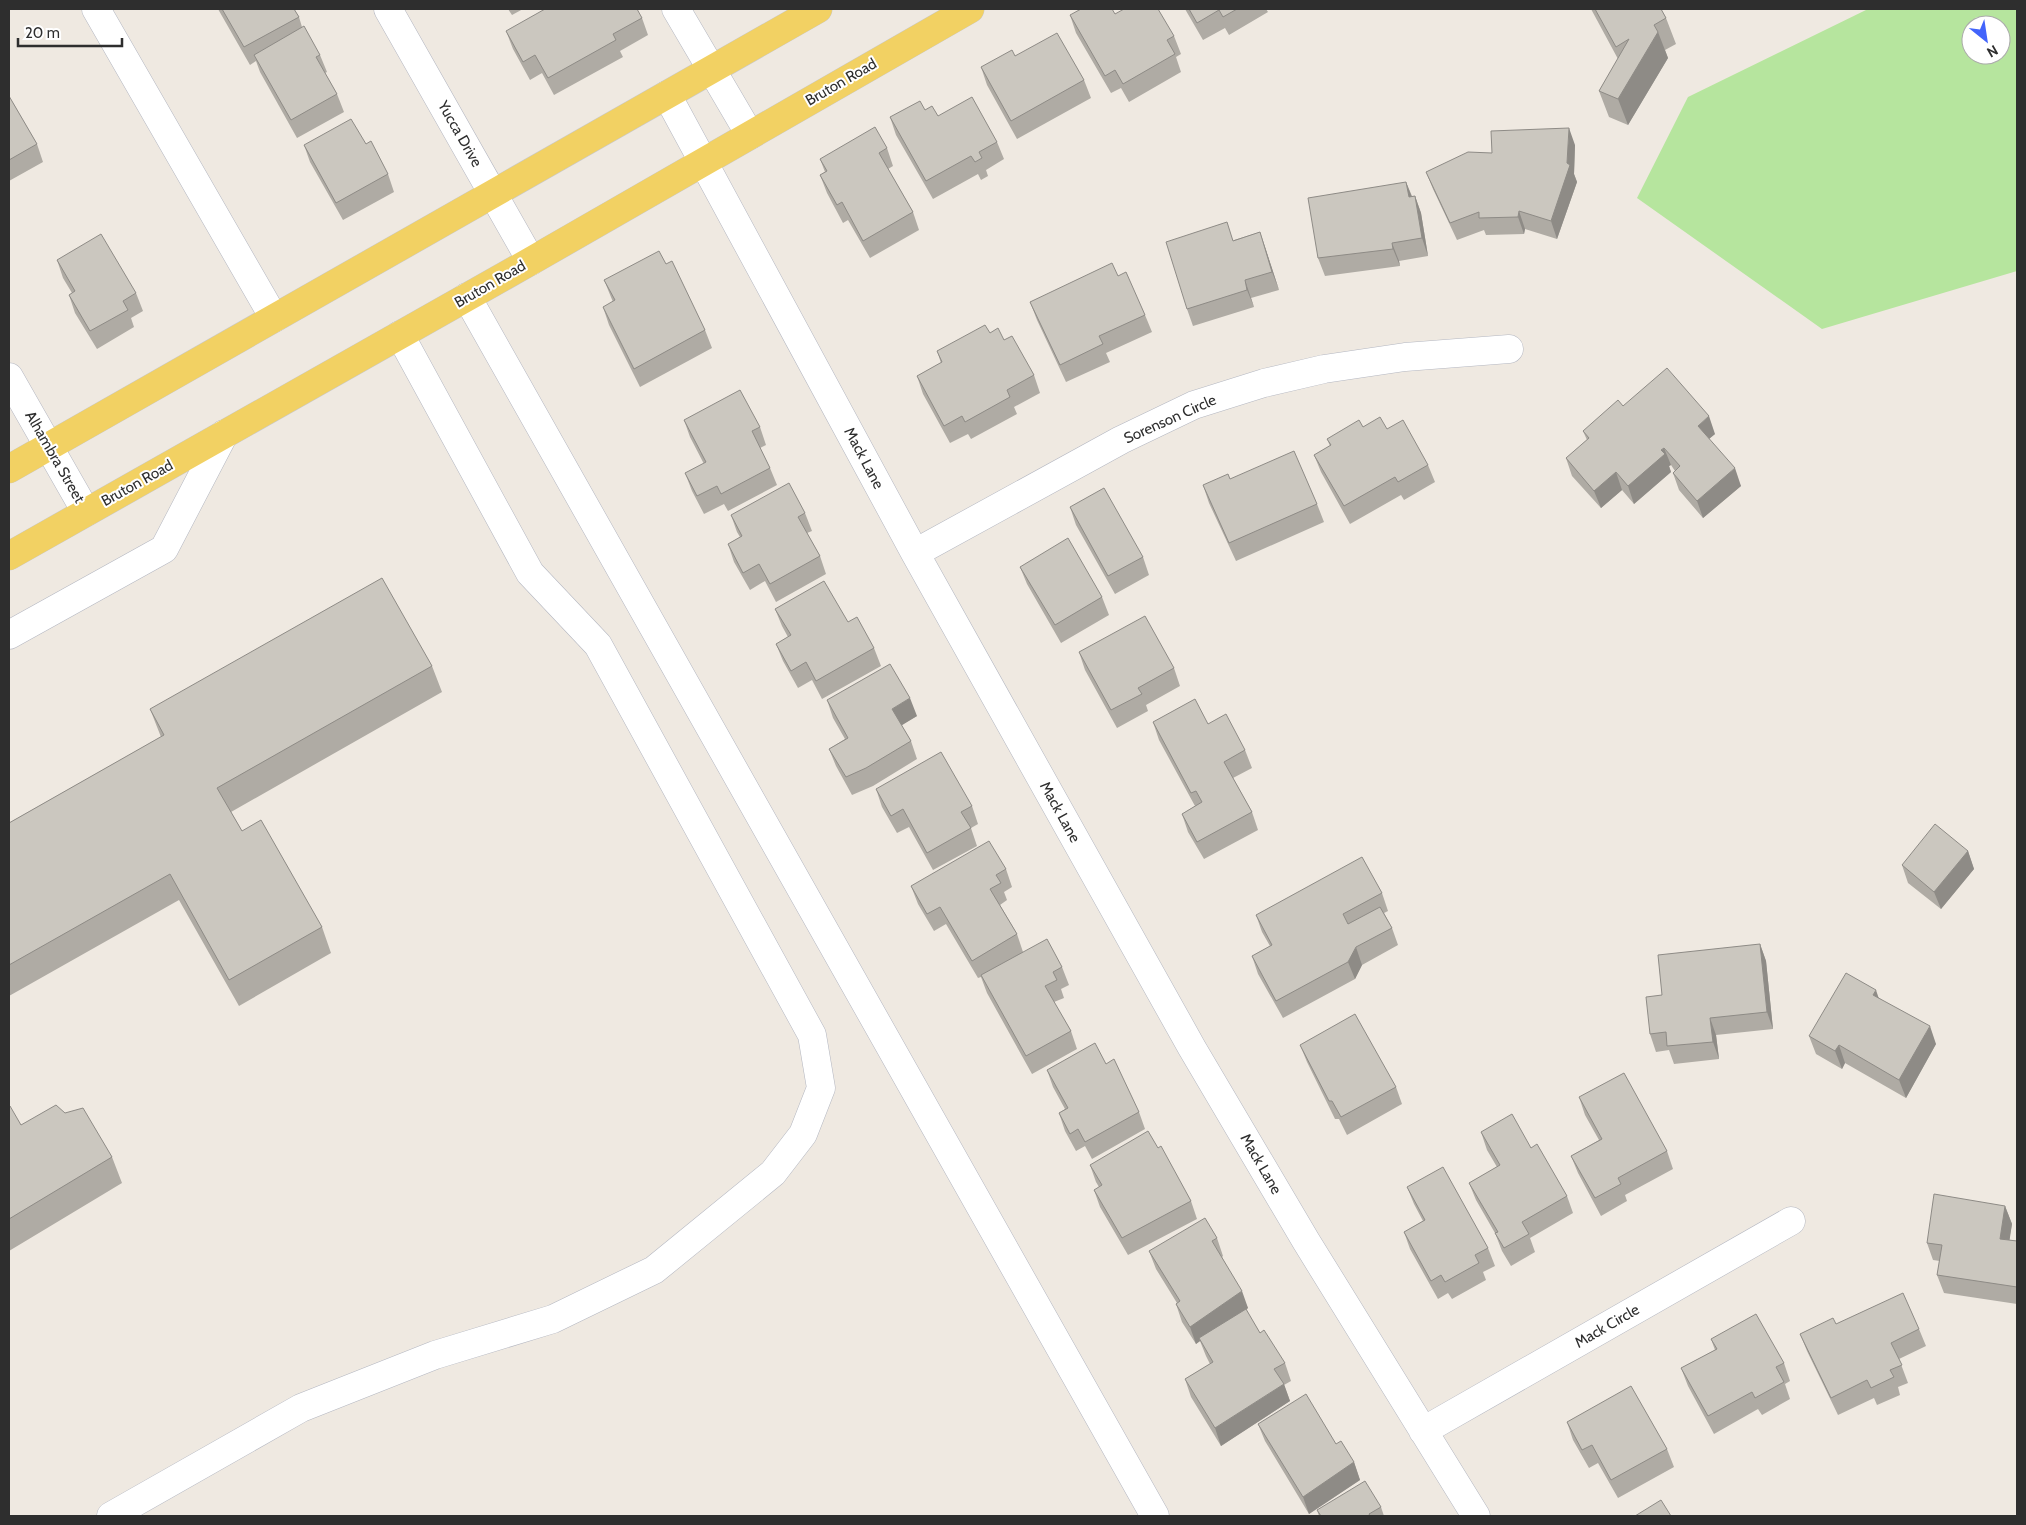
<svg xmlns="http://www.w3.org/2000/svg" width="2026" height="1525" font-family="Cabin,sans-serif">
<rect width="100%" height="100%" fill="#efe9e1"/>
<!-- green -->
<path fill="#b6e59e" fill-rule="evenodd" d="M1868,9h149v262l-195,58 -185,-131 51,-101zM1971,25h30v30h-30z"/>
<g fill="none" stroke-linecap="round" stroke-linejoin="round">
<defs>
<path id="minor" d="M96,9l178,309
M388,9l143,252
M676,9l74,126
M667,95l248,458 277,495 114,193 170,275
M467,297l688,1219
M9,377l77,135
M915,553l206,-113 73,-35 70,-22 60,-14 81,-12 104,-8
M9,635l155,-86 60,-115
M1423,1431l368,-210
M111,1516l190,-108 134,-53 118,-36 101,-49 119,-97 30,-39 18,-46 -9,-53 -214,-390 -68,-72 -130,-238"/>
<path id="major" d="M9,469l809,-460
M9,556l522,-295 439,-252"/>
</defs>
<!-- minor casing -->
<use href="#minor" stroke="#b4b7c1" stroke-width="29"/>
<!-- major casing -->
<use href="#major" stroke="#c9c9c9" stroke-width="29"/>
<!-- minor -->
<use href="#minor" stroke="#fff" stroke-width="28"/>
<!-- major -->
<use href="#major" stroke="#f2d163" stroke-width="28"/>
</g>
<!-- wall -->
<path fill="#afaba4" d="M218,9h76l5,8 3,10 18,28 7,17 -2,1 12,21 7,18 -47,26 -37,-66 -4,-11 -6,4z
M508,9h15l-11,6z
M1185,9h81l2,3 -39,23 -4,-7 -22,12z
M1591,9h70l5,9 10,26 -11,6 3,8 -40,67 -19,-8 -10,-26 19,-32z
M1115,14l59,22 7,18 -5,3 5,15 -52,30 -8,-14 -10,5 -35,-60 -6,-18z
M642,18l6,17 -28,16 3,6 -69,38 -12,-22 -12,7 -17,-31 -7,-18z
M1015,56l69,24 7,18 -74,41 -30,-54 -6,-18z
M9,96l28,48 6,18 -34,19z
M925,110l13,6 59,26 7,17 -18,11 2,6 -7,4 -3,-6 -45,25 -37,-64 -6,-18z
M366,144l22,30 6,18 -51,28 -33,-58 -6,-17z
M1575,145l-1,29 3,8 -20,57 -32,-10 -1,5 -38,1 -2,-5 -27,10 -24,-51 -7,-17 66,-19z
M887,148l6,18 -5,3 25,43 6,18 -49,28 -22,-38 -5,3 -16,-30 -7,-18 5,-3 -5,-13z
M1406,182l6,14h3l6,17 7,43 -29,5 1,5 -75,10 -7,-18z
M1260,232l6,18 13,40 -28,8 3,9 -61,19 -6,-17 47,-69z
M57,260l79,33 7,18 -12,7 3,9 -37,22 -22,-36 -6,-18 3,-2 -9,-15z
M666,264l39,66 7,18 -72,39 -31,-62 -6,-18 10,-5 -9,-22z
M1118,276l27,39 7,17 -46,21 4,9 -44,20 -29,-62 -7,-18z
M990,333l14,7 30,35 6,18 -26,14 3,7 -46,25 -3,-5 -18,9 -27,-49 -6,-18 24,-13 -4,-12z
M1623,406l92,28 -6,5 32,47 -38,32 -24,-28 -6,-17 2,-2 -4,-6 -2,1 2,6 -37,32 -12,-14 -21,18 -29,-32 -6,-18 21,-18 -4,-9z
M684,420l76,7 6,18 -6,3 10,20 7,17 -49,26 -4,-7 -20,10 -12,-23 -7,-18 19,-9 -14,-27z
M1363,427l24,2 41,36 7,17 -31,18 -3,-5 -51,29 -29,-52 -7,-17 16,-9 -3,-7z
M1203,485l114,19 7,18 -88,39 -27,-58z
M1070,507l73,50 6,18 -34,19 -39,-69z
M805,513l7,18 -5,2 13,23 6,18 -50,28 -11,-21 -15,9 -16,-28 -6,-18 12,-7 -3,-5 -6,-17z
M1020,567l82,30 7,18 -48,28 -34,-59z
M775,609l73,13 26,26 7,18 -59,33 -10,-19 -14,8 -15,-27 -7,-17 12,-7 -6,-11z
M1079,652l95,16 6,18 -34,19 2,6 -31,17 -32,-58z
M432,666l10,26 -211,120 11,19 80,96 9,26 -92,53 -60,-106 -170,96v-173l152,-86 -11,-28z
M827,700l90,16 -16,9 10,16 6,18 -44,27 -21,9 -16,-29 -7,-17 16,-10 -12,-21z
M1153,722l55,2 37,26 7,18 -19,10 19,34 6,18 -54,29 -16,-27 -6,-18 13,-8 -36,-66z
M876,789l96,17 6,18 -7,4 6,18 -44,24 -24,-43 -12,6 -15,-26z
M1968,851l6,18 -33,40 -33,-26 -6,-18z
M1006,869l6,18 -8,5 3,8 -7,5 17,29 6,18 39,15 7,18 -8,4 3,9 -10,4 17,29 6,18 -45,25 -45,-81 -6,-16 -3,1 -32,-54 -12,7 -16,-27 -7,-18z
M1382,893l6,18 -4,2 8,15 6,17 -36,20 -7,14 -72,39 -25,-44 -6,-18 18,-10 -8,-14 -6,-17z
M1760,944l6,17 7,68 -57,6 3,24 -45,5 -5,-14 -13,2 -6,-18 12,-39z
M1878,997l58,47 -30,54 -61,-35 -3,6 -26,-15 -7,-18z
M1300,1045l96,42 6,17 -55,31 -8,-16h-4l-28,-57z
M1106,1064l33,48 6,17 -53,30 -7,-13 -9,5 -11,-20 -6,-18 6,-4 -12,-22 -6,-17z
M1579,1097l88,54 6,18 -48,26 2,6 -26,15 -23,-43 -7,-17 28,-16 -14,-25z
M9,1107l12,18 91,32 10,26 -113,68z
M1481,1132l50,16 36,48 6,17 -43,25 5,14 -24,14 -9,-15 -7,-18 -19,-33 -7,-17 28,-16 -10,-17z
M1158,1148l33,53 6,18 -69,36 -28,-48 -6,-17 5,-3 -3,-5 -6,-17z
M1407,1187l81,61 7,18 -12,6 3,8 -34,19 -4,-6 -10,6 -28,-50 -6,-17 19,-11 -9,-17z
M2005,1206l7,18 -3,16 8,1v63l-73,-11 -7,-18 3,-14 -7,-1 -6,-17z
M1217,1238l6,18 -1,1 26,51 -2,2 14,23 25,30 6,18 -7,4 6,16 -69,45 -30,-49 -6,-18 25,-15 -4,-8 -6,-15 -4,3 -14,-22 -6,-18 1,-1 -21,-34 -7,-18z
M1836,1324l83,5 7,17 -27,13 9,24 -10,4 2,8 -23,10 -3,-7 -36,17 -31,-64 -7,-17z
M1711,1339l73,24 6,18 -5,3 5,15 -28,16 -4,-6 -44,25 -26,-48 -7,-18 34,-18z
M1567,1422l100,27 7,18 -56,31 -20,-35 -9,5 -16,-28z
M1258,1424l78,20 18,18 6,18 -51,34 -44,-73z
M1381,1507l3,9h-65l-2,-6z"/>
<!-- shaded-wall -->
<path fill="#8e8b86" d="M1658,32l10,26 -40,67 -10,-26z
M1569,128l6,17 -1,29 3,8 -20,57 -6,-18 16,-58z
M1406,182l7,18 -4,-3z
M1415,196l6,17 7,43 -6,-18z
M1519,211l6,18 -1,5 -6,-17z
M1260,232l6,18 13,40 -7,-18z
M1392,243l7,18 1,5 -7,-17z
M1245,280l9,27 -7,-17z
M1709,416l6,18 -11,9 -6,-17z
M1664,448l7,17 -2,1 2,6 -37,32 -6,-18z
M1735,468l6,18 -38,32 -6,-17z
M1616,472l6,18 -21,18 -7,-17z
M910,698l7,18 -18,11 -7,-18z
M1968,851l6,18 -33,40 -7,-17z
M1760,944l6,17 7,68 -6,-17z
M1356,947l6,18 -7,14 -7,-17z
M1876,990l6,18 -9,-13z
M1710,1018l6,17 3,24 -6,-17z
M1930,1026l6,18 -30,54 -7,-18z
M1839,1045l6,18 -3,6 -7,-18z
M2005,1206l7,18 -5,33 -7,-18z
M1242,1291l6,17 -47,33 -2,-3 1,3 -4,3 -6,-17z
M1284,1384l6,17 -69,45 -6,-18z
M1354,1462l6,18 -51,34 -6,-17z"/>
<!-- building -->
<path fill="#cbc7bf" stroke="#8e8b86" d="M222,9h72l5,8 -55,30z
M545,9h92l5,9 -29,16 3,6 -68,38 -13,-23 -12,7 -17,-31z
M1081,9h31l3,5 9,-5h34l16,27 -7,4 8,14 -52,30 -8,-14 -10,6 -35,-61z
M1189,9h48l-14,8 -4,-7 -22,13z
M1595,9h66l5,9 -12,7 4,7 -40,67 -19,-8 30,-52 -13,8z
M304,26l16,29 -4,2 21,37 -46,26 -37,-65z
M1057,33l27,47 -73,41 -30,-54 31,-17 3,6z
M9,96l28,48 -28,16z
M972,97l25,45 -18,10 3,6 -7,4 -4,-6 -45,25 -36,-64 30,-16 5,9 7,-4 6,10z
M351,119l15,25 5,-3 17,33 -52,29 -32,-58z
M875,127l12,21 -8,5 34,59 -50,29 -21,-39 -5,3 -17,-30 7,-4 -7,-12z
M1569,128l-2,35 3,2 -19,56 -32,-10 -1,6 -39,1v-6l-29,11 -24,-51 42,-20 24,1 -1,-22z
M1406,182l3,15 6,-1 7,42 -30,5 1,6 -75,9 -10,-60z
M1227,222l6,19 27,-9 12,40 -27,8 2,10 -60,19 -21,-67z
M101,234l35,59 -13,8 5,9 -38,21 -21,-36 6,-4 -18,-31z
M659,251l7,13 6,-3 33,69 -71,39 -31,-62 12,-7 -11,-20z
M1112,263l6,13 8,-4 19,43 -46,21 4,8 -43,21 -30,-63z
M985,325l5,8 8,-5 6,12 8,-4 22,39 -27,15 3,7 -45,25 -3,-6 -18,10 -27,-50 25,-14 -5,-11z
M1667,368l42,48 -11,10 37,42 -38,33 -24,-28 7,-7 -16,-18 -3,2 4,4 -37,32 -12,-14 -22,19 -28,-33 23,-20 -6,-7 35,-31 5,6z
M740,390l20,37 -8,4 18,37 -49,26 -4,-8 -20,10 -12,-23 21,-11 -22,-42z
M1380,417l7,12 16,-9 25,45 -30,17 -3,-5 -51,29 -30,-51 17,-10 -4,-6 32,-19 4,7z
M1294,451l23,53 -88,39 -26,-58 25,-11 2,5z
M789,483l16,30 -7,4 22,39 -50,28 -11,-20 -16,9 -15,-29 14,-8 -11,-21z
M1104,488l39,69 -35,19 -38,-69z
M1068,538l34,59 -47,28 -35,-58z
M382,578l50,88 -215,122 25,43 19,-11 61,107 -93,53 -59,-106 -161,91v-142l155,-88 -14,-26z
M824,581l24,41 9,-5 17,31 -58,33 -10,-19 -15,9 -15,-27 15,-9 -16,-26z
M1145,616l29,52 -36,20 4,6 -31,16 -32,-58z
M890,664l20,34 -18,11 19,32 -45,27 -20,9 -17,-28 19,-11 -21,-38z
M1195,699l13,25 18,-10 19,36 -21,12 28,50 -55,30 -15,-28 20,-12 -6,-11 -5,2 -38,-71z
M941,752l31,54 -11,6 10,16 -44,25 -24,-44 -12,7 -15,-27z
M1935,824l33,27 -34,41 -32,-27z
M989,841l17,28 -10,6 5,8 -11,6 27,45 -45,27 -32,-54 -13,7 -16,-28z
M1362,857l20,36 -39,21 5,10 32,-17 12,21 -36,19 -8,15 -72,39 -24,-45 20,-11 -16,-30z
M1047,939l15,28 -9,5 4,8 -12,6 26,45 -45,25 -45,-81z
M1760,944l7,68 -57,6 3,24 -46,4 -1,-14 -16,2 -4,-37 16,-2 -4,-40z
M1846,973l30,17 -3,5 57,31 -31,54 -60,-35 -4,6 -26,-15z
M1355,1014l41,73 -55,30 -9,-16h-3l-29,-56z
M1095,1043l11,21 8,-5 25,53 -54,30 -7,-13 -8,5 -11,-21 9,-5 -21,-38z
M1624,1073l43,78 -49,27 3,6 -26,14 -24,-42 31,-17 -23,-42z
M56,1105l9,8 18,-5 29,49 -103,62v-112l1,-1 11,19z
M1512,1114l19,34 6,-4 30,52 -45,26 7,12 -25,14 -9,-15 3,-1 -29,-49 31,-18 -19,-33z
M1148,1131l10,17 3,-2 30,55 -69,37 -28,-48 8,-5 -12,-20z
M1443,1167l45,81 -13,7 4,8 -34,19 -4,-7 -10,6 -27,-49 21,-12 -18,-33z
M1934,1194l71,12 -5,33 17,2v46l-80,-12 5,-30 -15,-2z
M1205,1218l12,20 -5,3 30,50 -52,36 -14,-23 4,-3 -31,-50z
M1903,1293l16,36 -28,14 11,22 -12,5 4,7 -23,11 -4,-8 -36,18 -31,-64 33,-16 3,6z
M1246,1309l14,24 4,-3 21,33 -11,6 10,15 -69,44 -30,-49 28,-17 -14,-24z
M1756,1314l28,49 -8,4 8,15 -29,16 -3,-6 -44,24 -27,-48 36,-19 -6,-10z
M1631,1386l36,63 -56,31 -19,-35 -10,5 -15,-28z
M1306,1394l30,50 5,-3 13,21 -51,35 -45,-73z
M1365,1481l16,26 -12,7 1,2h-49l-4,-6z
M1661,1500l10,16h-36z"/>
<g text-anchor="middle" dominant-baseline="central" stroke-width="4" stroke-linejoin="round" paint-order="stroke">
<!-- street labels -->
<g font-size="15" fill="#2e2e2e" stroke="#fff">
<text transform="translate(841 82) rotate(-30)">Bruton Road</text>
<text transform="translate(460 134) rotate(60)">Yucca Drive</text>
<text transform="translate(490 284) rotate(-30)">Bruton Road</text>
<text transform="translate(1170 419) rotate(-24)">Sorenson Circle</text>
<text transform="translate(55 457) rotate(60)">Alhambra Street</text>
<text transform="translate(864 458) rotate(62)">Mack Lane</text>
<text transform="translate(137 483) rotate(-29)">Bruton Road</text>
<text transform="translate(1060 812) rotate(61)">Mack Lane</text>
<text transform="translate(1261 1164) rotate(60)">Mack Lane</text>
<text transform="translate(1607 1326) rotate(-30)">Mack Circle</text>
</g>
</g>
<!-- border -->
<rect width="2026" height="1525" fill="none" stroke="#2e2e2e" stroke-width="20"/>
<!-- north arrow -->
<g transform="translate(1986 40) rotate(150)"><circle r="24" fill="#ffffff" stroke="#ababab"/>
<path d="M0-4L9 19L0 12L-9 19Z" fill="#4264fb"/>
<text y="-8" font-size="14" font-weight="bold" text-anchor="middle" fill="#2e2e2e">N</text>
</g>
<!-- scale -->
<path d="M18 38v8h104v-8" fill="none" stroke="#2e2e2e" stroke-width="2.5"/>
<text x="25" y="38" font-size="15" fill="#2e2e2e" stroke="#ffffff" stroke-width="4" paint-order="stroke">20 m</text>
</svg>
